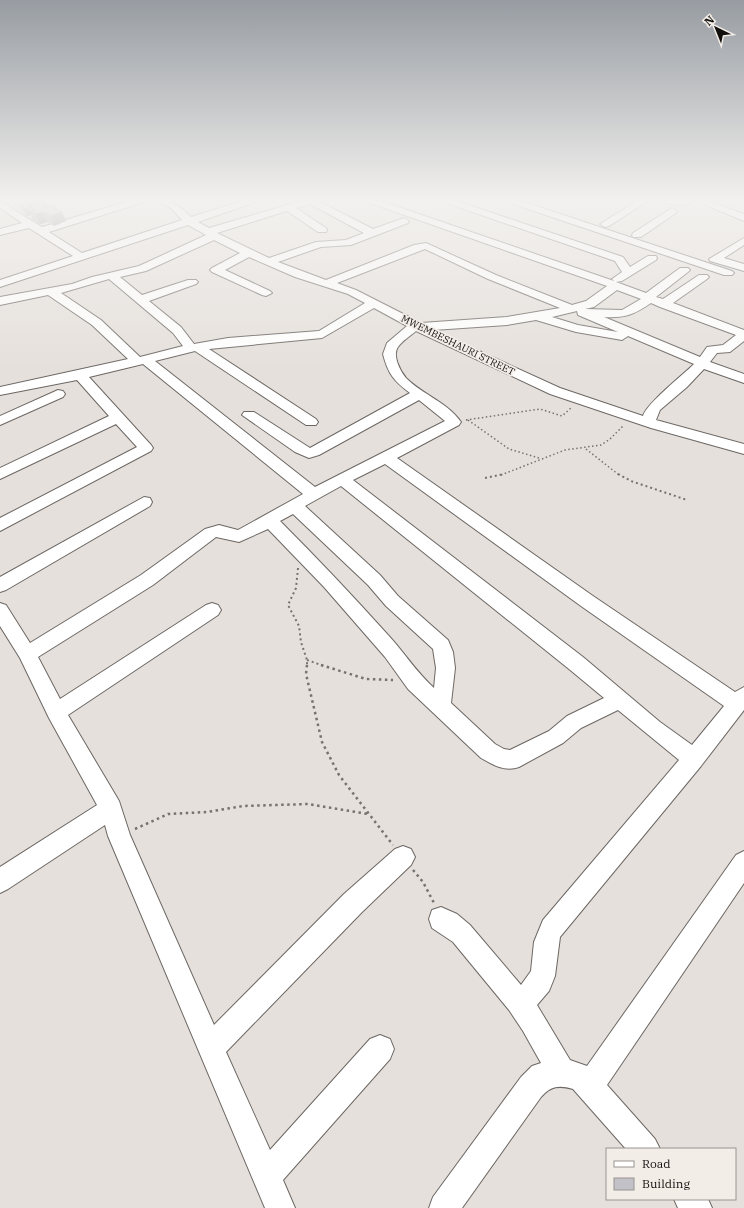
<svg xmlns="http://www.w3.org/2000/svg" width="744" height="1208" font-family="'IBM Plex Serif',serif">
<rect width="100%" height="100%" fill="#e5e0db"/>
<g fill="none" stroke-linecap="round" stroke-linejoin="round">
<defs>
<path id="minor" d="M0,201l42,26 87,-26h14l-2,2 -92,29 33,21 100,-33 -11,-12 -11,-5 -2,-2c16,0 22,6 33,16l51,-16h13l-2,2 -55,19 11,6 92,-27h17l55,28 31,-11 5,3 -1,2 -57,22 -30,2 -43,15 48,18 88,-35 12,-2 70,32 76,30 14,-4 21,-15 -237,-83 -2,-2h13l233,80 -2,-2 10,-7 -7,-11 -169,-58 -2,-2h13l166,56 7,10 18,-11h8l1,2 -1,2 -34,21 -6,1 30,11 34,-25h8l2,2 -2,2 -32,25 7,2 36,-24h8l2,2 -2,2 -34,24 71,27v11l-14,11 -13,1 -7,9 34,12v9l-40,-14 -17,18 -27,23 -4,10 88,24v10l-93,-26 -101,-34 -134,-63c-6,5 -14,10 -18,16 -6,8 2,24 8,31 17,17 41,24 55,44l-2,3 -62,33 196,138 142,96 9,-5v23l-43,56 -141,171 -5,39 -6,15 -12,14 33,55 17,6 149,-211 8,-4v32l-137,202 48,54 5,10h-34l-53,-60c-14,-4 -22,-3 -32,8l-79,111h-33l4,-11 88,-120 11,-11 9,-3 -18,-32 -14,-21 -56,-68 -21,-14 -3,-9 3,-9 9,-3 16,7 13,11 51,60 10,-14 3,-29 9,-22 136,-160 -61,-50 -37,18 -18,15 -44,24c-14,5 -26,-2 -38,-9l-73,-69 -23,-32 -61,-70 -56,-58 -29,13 -23,-5 -63,48 -115,72 22,42 146,-94 6,-2 6,2 3,5 -3,5 -150,100 51,86 11,34 84,190 130,-131 51,-45 8,-3 8,3 4,8 -4,8 -49,47 -136,140 44,98 100,-111 10,-4 10,4 4,10 -4,10 -107,121 12,28h-30l-157,-372 -3,-11 -97,64 -8,4v-26l97,-62 -48,-87 -29,-60 -20,-32v-23l6,2 24,38 111,-68 64,-46 14,-4 19,5 65,-36 -160,-130 -54,13 62,68 2,3 -2,3 -151,80v-13l137,-71 -21,-23 -116,55v-11l109,-52 -32,-36 -77,15v-8l128,-28 -36,-34 -44,-30 -48,10v-8l72,-13 20,-7 47,-11 67,-31 -18,-10 -188,62v-7l73,-24 -44,-28 -29,7v-6l22,-6 -22,-15zM310,204l54,29 -18,7 -30,2 -47,16 -52,-25 70,-22 31,21h8l1,-2 -1,-2 -30,-20zM214,240l26,13 -28,15 -2,2 2,2 50,23 4,1 6,-3 -2,-2 -45,-21 24,-13 46,20 53,17 17,9 -46,28 -91,7 -34,6 -13,-17 -32,-26 47,-17 2,-2 -2,-2h-8l-46,15 -22,-18 26,-6zM425,249l63,30 72,29 -53,9 -86,6 -65,-33 -19,-7zM109,279l64,54 10,13 -43,11 -39,-37 -40,-27zM617,290l24,9 -19,11 -37,-1 9,-2zM651,303l9,4 76,28 -13,10 -16,2 -7,10 -96,-40c22,1 29,-2 47,-14zM374,308l33,18 -20,17 -4,11c5,20 11,27 27,39l-100,55 -56,-36h-10l-2,3 53,37 14,6 10,-3 100,-55 26,21 -130,66 -160,-126 40,-10 111,74h10l2,-3 -2,-3 -107,-70 113,-11zM577,311l1,4 40,17 -40,-7 -26,-8zM536,320l40,12 46,8 6,-4 66,28c-11,11 -48,40 -51,52l-83,-28 -127,-58 74,-5zM385,464l196,142 143,100 -32,39 -32,-23 -77,-65 -230,-177zM341,486l228,183 35,29 -37,18 -18,15 -39,19 -6,-1 -9,-5 -44,-41 4,-35 -2,-16 -5,-12 -50,-44 -18,-21 -75,-69zM293,514l75,71 18,21 47,43 3,19 -2,20c-18,-16 -30,-36 -46,-53 -35,-39 -71,-77 -108,-114z
M508,201h13l211,70 2,2 -2,2h-8l-214,-72z
M637,201h11l-39,25 -4,1 -5,-3z
M663,201h31c-5,5 -26,5 -31,0z
M696,201h12l36,13v7z
M672,208l5,3 -1,2 -35,24h-8l-1,-2 1,-2z
M744,238v7l-20,13 20,6v7l-34,-10 -1,-2z
M58,390l5,1 2,3 -2,3 -63,28v-9z
M144,497l6,1 2,4 -2,4 -144,84 -6,2v-15z
M674,1199h34l4,9h-34z"/>
</defs>
<!-- minor casing -->
<use href="#minor" stroke="#6c6763" stroke-width="2"/>
<!-- path-far2 -->
<path stroke="#76726f" stroke-width="1.5" stroke-dasharray="1.5 2.5" stroke-linecap="butt" d="M466,420l74,-11 22,7 9,-8
M468,420l41,29 30,9
M586,449l33,26
M501,475l64,-25 36,-5 9,-6 14,-14"/>
<!-- path-far1 -->
<path stroke="#76726f" stroke-width="2" stroke-dasharray="2 3" stroke-linecap="butt" d="M618,474l13,7 56,19
M485,478l19,-4
M298,568l-2,20 -8,17 11,21 2,16 6,18v6
M307,660l17,6"/>
<!-- path -->
<path stroke="#76726f" stroke-width="2.5" stroke-dasharray="2.5 3.5" stroke-linecap="butt" d="M307,665l-1,9 16,68 17,33 54,70
M321,665l45,14 27,1
M135,829l33,-15 39,-2 36,-6 65,-2 60,10
M413,870l10,12 11,21"/>
<!-- minor -->
<use href="#minor" fill="#fff" fill-rule="evenodd"/>
</g>
<!-- wall -->
<path fill="#a7a6ac" d="M42,201l4,2 2,4 14,5 4,9 -12,5 -7,-4 -7,2 -7,-2 -2,-7 -4,1 -5,-5 -3,-6z"/>
<!-- shaded-wall -->
<path fill="#88878c" d="M46,203l3,9 -8,-8z
M29,208l2,7 -4,1 -2,-7z
M43,212l4,10 -7,2 -4,-10z
M62,212l4,9 -12,5 -3,-10z"/>
<!-- building -->
<path fill="#c2c1c8" stroke="#88878c" d="M31,201h11l-13,5v2l-4,1 -6,-4z
M43,201l3,2 -5,1 6,3 4,-1 11,6 -11,4 -8,-4 -7,2 -6,-2 6,-2 -7,-4z"/>
<!-- sky -->
<linearGradient id="sky" x2="0" y2="1"><stop stop-color="#979ca2"/><stop offset="0.54" stop-color="#f3f1ef"/><stop offset="1" stop-color="#f3f1ef" stop-opacity="0"/></linearGradient>
<rect width="744" height="370" fill="url(#sky)"/>
<g text-anchor="middle" dominant-baseline="central" stroke-width="3.5" stroke-linejoin="round" paint-order="stroke">
<!-- far-street labels -->
<g font-size="10" fill="#110f0d" stroke="#f3ede8">
<text transform="translate(458 345) rotate(26)">MWEMBESHAURI STREET</text>
</g>
</g>
<!-- legend -->
<rect x="606" y="1148" width="130" height="52" fill="#f3ede8" stroke="#999490"/>
<rect x="614" y="1161" width="20" height="6" fill="#ffffff" stroke="#999490"/>
<text x="642" y="1168" font-size="12" fill="#110f0d">Road</text>
<rect x="614" y="1178" width="20" height="12" fill="#c2c1c8" stroke="#999490"/>
<text x="642" y="1188" font-size="12" fill="#110f0d">Building</text>
<!-- north arrow -->
<g transform="translate(716 28) rotate(317)" stroke="#f3ede8" stroke-width="3" paint-order="stroke">
<path d="M0-3L7 15L0 10L-7 15Z" fill="#110f0d"/>
<text y="-6" font-size="11" font-weight="bold" text-anchor="middle" fill="#110f0d">N</text>
</g>
</svg>
